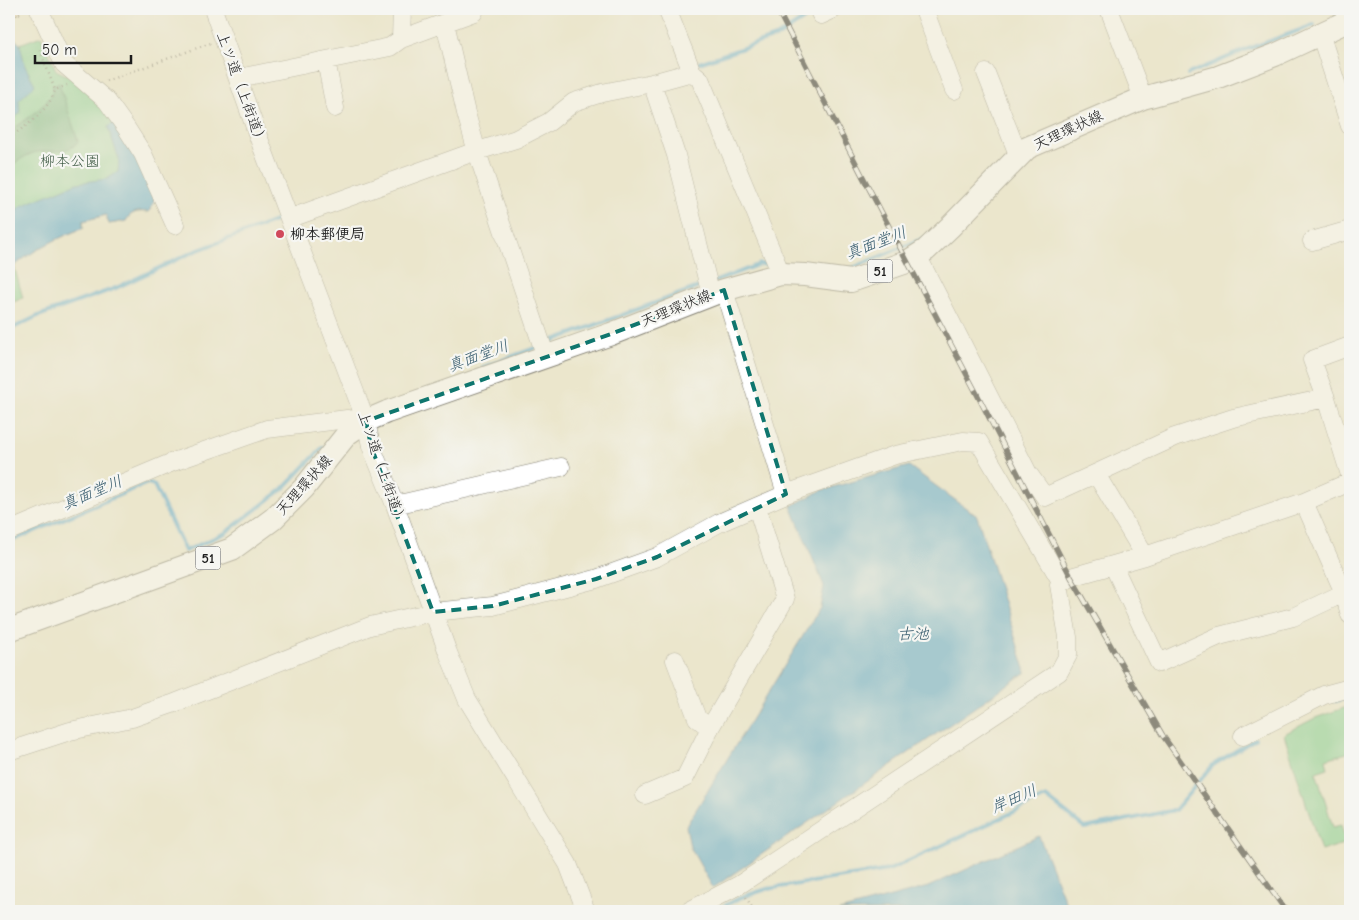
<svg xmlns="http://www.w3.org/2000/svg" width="1359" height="920" font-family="'Comic Neue','Klee One',sans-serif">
<rect width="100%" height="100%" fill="#f6f6f2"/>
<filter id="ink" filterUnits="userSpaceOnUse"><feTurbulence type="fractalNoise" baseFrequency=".02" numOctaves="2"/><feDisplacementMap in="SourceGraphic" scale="10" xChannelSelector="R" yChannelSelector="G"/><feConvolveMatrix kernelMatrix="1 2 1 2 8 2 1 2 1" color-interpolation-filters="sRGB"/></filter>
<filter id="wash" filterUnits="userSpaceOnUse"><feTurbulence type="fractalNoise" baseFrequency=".0096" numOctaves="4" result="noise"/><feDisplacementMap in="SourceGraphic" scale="20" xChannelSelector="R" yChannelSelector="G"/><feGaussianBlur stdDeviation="1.12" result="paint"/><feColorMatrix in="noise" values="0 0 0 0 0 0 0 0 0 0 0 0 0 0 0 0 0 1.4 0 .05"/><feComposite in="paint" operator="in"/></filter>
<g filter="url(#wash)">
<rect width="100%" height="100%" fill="#ebe6cc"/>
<!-- green -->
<path fill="#7dce8f" stroke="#4c7556" d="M9,34l11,10 21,-8 15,34 20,10 42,40 36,82 -5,10c-10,-1 -18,-1 -23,9l-17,3 -3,-9 -23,6v7c-25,10 -50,21 -69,38l9,32 -14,6z
M1350,706v46l-24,7 2,9 -12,4 17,55 8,-2 5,18 -25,8 -37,-117 31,-16z"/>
<!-- forest -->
<path fill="#66b17a" stroke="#41664b" d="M59,83l19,58c-8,14 -32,8 -45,12 -9,3 -16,9 -24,14v-36c10,-5 39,-27 43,-38 1,-2 1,-5 1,-8z"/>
<!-- water -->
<path fill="#56a7d0" stroke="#396276" d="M9,34l11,10 5,22 10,19 -16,15 1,13 -11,11z
M118,120l36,71v11l-5,10c-10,-1 -18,-1 -23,9l-17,3 -3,-9 -23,6v7c-27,11 -53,23 -74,43v-48l10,-16 58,-24 30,-4 11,-7 1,-13 -11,-32z
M909,466l68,50 49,156 -313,216 -23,-41 -4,-21 134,-218 4,-22 -33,-80 31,-16z
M1039,836l30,75h-230l89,-24z"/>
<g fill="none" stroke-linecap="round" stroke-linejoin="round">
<!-- stream -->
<path stroke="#56a7d0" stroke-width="4" d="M699,63l79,-27 37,-24
M1188,74l62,-26 64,-23
M845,269h5l76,-32
M713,282l47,-18 13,1
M9,330l29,-14 78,-28 77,-36 90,-34
M546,343l158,-58
M483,367l55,-20
M9,542l139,-59 6,2 31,66 40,-18 58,-44 40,-42
M1335,701l15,-4
M714,911l28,-14 25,-8 122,-19 157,-73 39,31 90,-18 38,-45 42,-26"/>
</g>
<g id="blocks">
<!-- building -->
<path fill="#e1bd92" d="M9,9h9l2,5 -11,4z"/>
</g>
</g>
<g filter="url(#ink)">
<use href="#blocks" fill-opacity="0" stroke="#848174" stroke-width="1"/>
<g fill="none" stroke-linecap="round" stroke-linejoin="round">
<defs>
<path id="minor" d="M39,9l25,55 43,37 20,28 16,25 32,71
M213,9l49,138 104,274 5,25 24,59 52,145 20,49 101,165 18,47
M667,9l25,63 8,7 81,195
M818,9l3,6 13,-6
M924,9l30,81
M1109,9l34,89
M445,23l21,90 11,39 69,205
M1320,33l30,93
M401,39l1,-30
M326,60l9,48
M986,73l33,84
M239,78l151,-31 11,-8 73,-27
M652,83l24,72 35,140
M291,218l177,-64 48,-15 33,-17 25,-20 28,-9 50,-10 40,-11
M1312,241l38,-11
M917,255l111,218 17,24 130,-60 58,-19 93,-20
M724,290l62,204
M1350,346l-38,14 14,38 24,77
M1096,474l49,82
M1304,502l40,91 6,22
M395,505l166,-38
M9,531l164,-69 94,-33 80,-10 19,2
M1113,565l46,98 60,-27 74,-19 51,-24h6
M675,660l22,58 13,10
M1243,736l81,-41 26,-7
M9,751l61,-20 62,-13 40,-14 198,-78 63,-14 60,-6 103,-27 61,-22 62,-34 67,-29 109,-39 68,-14 16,1 83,141
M645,795l40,-17 25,-50 75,-129 -28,-92
M689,911l50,-26 320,-213 9,-17v-18l-9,-52 12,-8 74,-21 159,-54 46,-20"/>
<path id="major" d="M9,630l223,-81 41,-30 31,-31 43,-54 19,-13 21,-9 224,-78 113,-44 57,-16 24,1 46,6 56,-19 19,-12 24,-23 77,-79 116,-50 75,-21 57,-22 75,-35"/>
</defs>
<!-- minor casing -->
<use href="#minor" stroke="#848174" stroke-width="19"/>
<!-- major casing -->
<use href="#major" stroke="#848174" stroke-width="24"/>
<!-- path -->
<path stroke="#848174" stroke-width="2.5" stroke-dasharray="1 4" stroke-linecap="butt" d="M40,50l15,40
M106,81l105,-38
M9,138c19,-14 38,-25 46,-48l12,-5
M746,897l8,14"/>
<!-- minor -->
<use href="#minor" stroke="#fff" stroke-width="18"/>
<!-- major -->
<use href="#major" stroke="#fff" stroke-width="22"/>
<defs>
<path id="rail" d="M777,9l86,168 114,217 94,183 92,159 123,175"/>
</defs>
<!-- rail casing -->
<use href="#rail" stroke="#1c1c1c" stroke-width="5.5"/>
<!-- rail -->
<use href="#rail" stroke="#f6f6f2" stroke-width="4" stroke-dasharray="11" stroke-linecap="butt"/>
</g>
</g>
<!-- marked area -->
<path d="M0 0H1359V920H0ZM724,290l62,204 -129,63 -61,22 -103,27 -60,6 -62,-166 -5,-25 245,-87z" fill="#ebe6cc" fill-opacity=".55" fill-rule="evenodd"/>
<path fill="none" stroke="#0f766e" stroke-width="4" stroke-dasharray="10 6" stroke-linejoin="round" d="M724,290l62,204 -129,63 -61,22 -103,27 -60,6 -62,-166 -5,-25 245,-87z"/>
<!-- markers -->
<circle fill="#d1495b" stroke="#f6f6f2" stroke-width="2" cx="280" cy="234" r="5"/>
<g text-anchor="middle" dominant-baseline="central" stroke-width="4.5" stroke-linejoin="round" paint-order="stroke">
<!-- shield labels -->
<g fill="#f6f6f2" stroke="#5d5d5c" stroke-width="1">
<rect x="867.5" y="259.5" width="25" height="23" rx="4"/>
<rect x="195.5" y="546.5" width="25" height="23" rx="4"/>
</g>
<g font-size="14" font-weight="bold" fill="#1c1c1c">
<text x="880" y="271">51</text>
<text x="208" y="558">51</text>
</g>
<!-- street labels -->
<g font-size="15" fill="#1c1c1c" stroke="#f6f6f2">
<text transform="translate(242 89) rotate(70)">上ツ道（上街道）</text>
<text transform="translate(1068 130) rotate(-25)">天理環状線</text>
<text transform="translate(676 308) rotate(-22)">天理環状線</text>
<text transform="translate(382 468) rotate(71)">上ツ道（上街道）</text>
<text transform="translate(304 485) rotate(-48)">天理環状線</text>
</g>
<!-- park labels -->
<g font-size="15" fill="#3e5a44" stroke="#f6f6f2">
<text x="70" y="161">柳本公園</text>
</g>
<!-- poi labels -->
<g font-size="15" font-weight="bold" fill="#1c1c1c" stroke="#f6f6f2" text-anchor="start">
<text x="290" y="234">柳本郵便局</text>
</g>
<!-- water labels -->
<g font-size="16" font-style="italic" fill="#365b6d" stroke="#f6f6f2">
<text transform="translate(876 243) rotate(-21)">真面堂川</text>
<text transform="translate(478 356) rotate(-20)">真面堂川</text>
<text transform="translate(92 493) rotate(-23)">真面堂川</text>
<text x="913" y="634">古池</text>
<text transform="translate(1014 799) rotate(-23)">岸田川</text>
</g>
</g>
<!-- margin -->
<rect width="1359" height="920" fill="none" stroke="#f6f6f2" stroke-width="30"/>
<!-- scale -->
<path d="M35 55v8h96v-8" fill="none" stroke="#1c1c1c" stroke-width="2.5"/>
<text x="42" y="55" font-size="15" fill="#1c1c1c" stroke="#f6f6f2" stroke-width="4" paint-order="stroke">50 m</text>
</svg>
